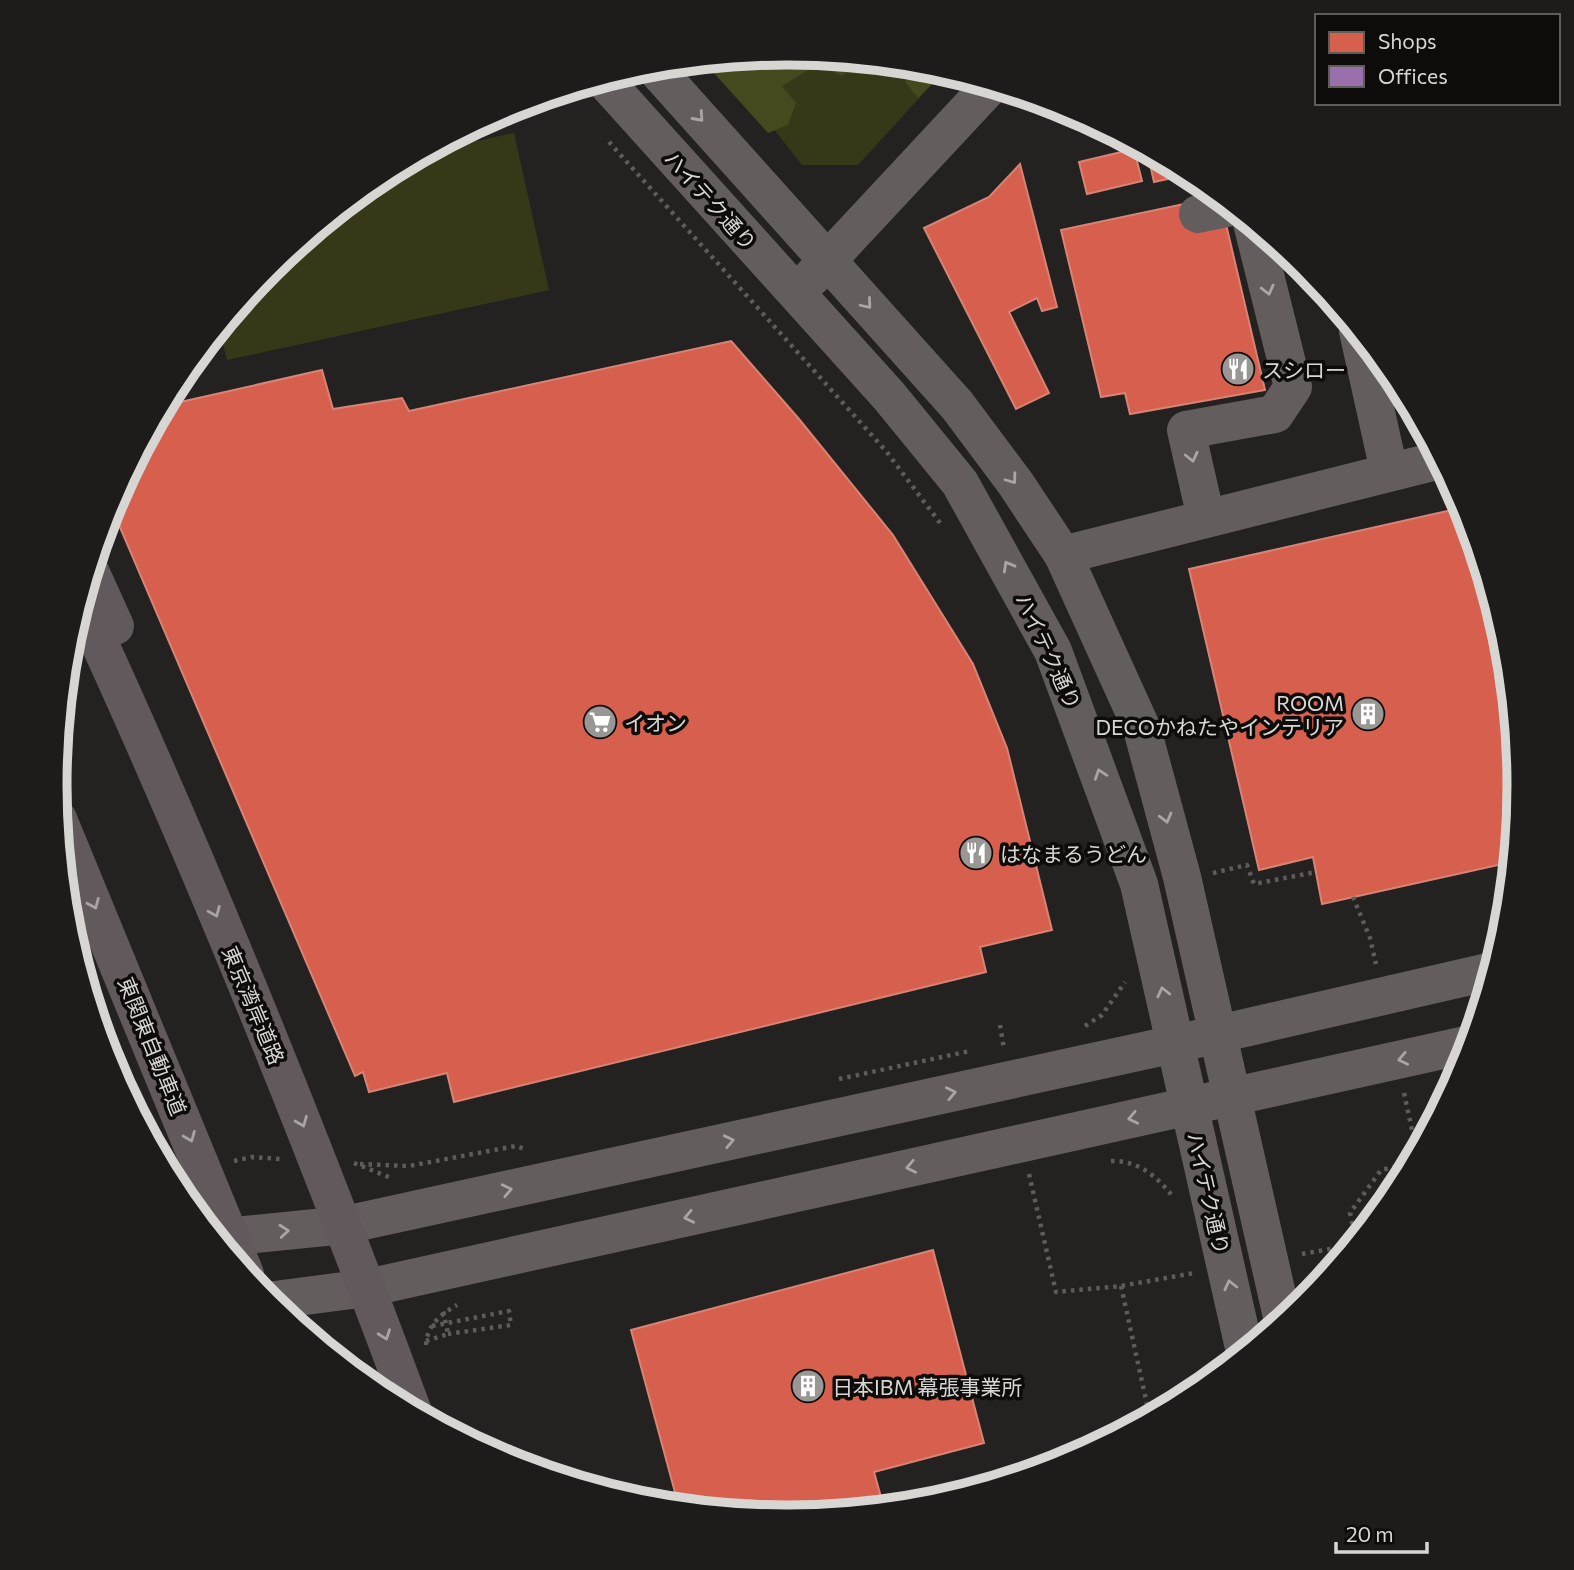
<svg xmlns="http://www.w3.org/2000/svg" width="1574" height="1570" font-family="Commissioner,'Noto Sans JP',sans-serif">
<rect width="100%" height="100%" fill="#242220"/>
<!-- green -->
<path fill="#363817" d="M787,53l143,14 14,4 -86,94h-56l-83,-106z
M514,133l35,157 -322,70 -8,-32 50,-61 111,-91 42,-23z"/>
<!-- forest -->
<path fill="#46481e" d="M787,53l82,8 -28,15 -21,-13 -38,23 14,17 -8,22 -20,8 -65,-72z
M923,66l22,5 -27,27 -13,-16z"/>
<!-- shops -->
<path fill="#d6604d" stroke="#d78375" stroke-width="2" d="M1134,149l8,32 -55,13 -8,-32z
M1147,151l43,23 -36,8z
M1020,164l37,143 -15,4 -5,-13 -28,14 40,81 -33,16 -92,-181 65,-31z
M1193,202l33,22 39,166 -135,24 -5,-21 -24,4 -40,-167z
M731,341l68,78 94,116 80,129 34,84 45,182 -72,17 6,25 -532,130 -7,-29 -78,19 -6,-20 -8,4 -245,-572 53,-98 159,-36 11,39 69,-11 7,13z
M1465,507l40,135 14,143 -7,77 -190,42 -9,-47 -54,13 -70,-301z
M933,1250l51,193 -110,29 10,36 -97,10 -11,-2 -2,-7 -20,5 -75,-7 -48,-177z"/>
<!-- offices -->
<path fill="#9970ab" stroke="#ac8fb7" stroke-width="2" d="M1398,1188l-2,4 -21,25 19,-28z"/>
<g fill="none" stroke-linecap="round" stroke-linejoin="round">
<!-- path -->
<path stroke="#605a5b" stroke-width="4.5" stroke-dasharray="3.5 5" stroke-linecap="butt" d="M565,90l9,11
M609,142l277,309 54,72
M1213,873l34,-8 7,19 62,-12
M1353,897l17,41 6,26
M1000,1025l4,24
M1085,1026l17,-11 23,-33
M839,1079l131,-28
M1404,1093l13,60
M234,1161l18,-4 29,2
M1111,1161c27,-1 47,16 62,36
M354,1163l37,15
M360,1164l49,2 107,-20 11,4
M1029,1174l27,118 65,-6 73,-13
M1356,1241l-6,-28 31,-43 31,-7
M1302,1254l50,-9
M1121,1286l29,132
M432,1326l77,-15 2,14 -63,9
M426,1341l22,-7 -5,-24
M426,1345c1,-20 15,-31 31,-40
M343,1364l15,-2
M447,1420l5,12"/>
<!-- minor -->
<path stroke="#645d5e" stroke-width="38" d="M653,66l304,339 59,79 47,71 79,174 40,148 101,444
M603,79l286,317 71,87 93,168 86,233 106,468
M1198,214l34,-7
M811,278l180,-193
M1358,331l31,140
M1206,518l-20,-88 89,-16 18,-27 -41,-164
M1063,555l377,-95
M216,1238l129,-13 830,-181 317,-73
M267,1301l100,-13 1103,-244"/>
<!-- highway -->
<path stroke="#61595b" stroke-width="38" d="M90,571l25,55
M81,603c122,264 231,536 332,809
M58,819l187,455"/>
</g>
<!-- one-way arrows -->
<defs><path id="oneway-chevron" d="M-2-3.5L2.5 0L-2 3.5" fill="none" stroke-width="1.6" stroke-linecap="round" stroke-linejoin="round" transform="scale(1.75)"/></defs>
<g stroke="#aaa6a4">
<use href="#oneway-chevron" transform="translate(699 117) rotate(48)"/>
<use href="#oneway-chevron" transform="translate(1268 290) rotate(76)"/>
<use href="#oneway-chevron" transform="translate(867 304) rotate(50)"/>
<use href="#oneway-chevron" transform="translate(1192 457) rotate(77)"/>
<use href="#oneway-chevron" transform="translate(1012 479) rotate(54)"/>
<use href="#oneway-chevron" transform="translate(1008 566) rotate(-119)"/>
<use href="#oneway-chevron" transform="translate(1100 774) rotate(-109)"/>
<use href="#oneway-chevron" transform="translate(1166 818) rotate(75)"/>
<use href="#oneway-chevron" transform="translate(1163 992) rotate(-103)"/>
<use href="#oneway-chevron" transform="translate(1403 1059) rotate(168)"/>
<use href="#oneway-chevron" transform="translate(951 1093) rotate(-12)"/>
<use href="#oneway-chevron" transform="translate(1133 1118) rotate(168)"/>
<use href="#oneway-chevron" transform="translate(729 1141) rotate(-12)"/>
<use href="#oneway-chevron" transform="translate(911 1167) rotate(168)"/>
<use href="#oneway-chevron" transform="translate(507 1190) rotate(-12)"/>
<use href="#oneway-chevron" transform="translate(689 1217) rotate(168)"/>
<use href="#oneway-chevron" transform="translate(284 1231) rotate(-5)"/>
<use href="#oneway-chevron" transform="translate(1230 1285) rotate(-103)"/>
</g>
<g stroke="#a8a4a3">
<use href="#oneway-chevron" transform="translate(94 904) rotate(67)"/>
<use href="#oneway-chevron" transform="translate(215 912) rotate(67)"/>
<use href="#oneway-chevron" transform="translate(302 1122) rotate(68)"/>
<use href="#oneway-chevron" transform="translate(190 1137) rotate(68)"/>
<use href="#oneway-chevron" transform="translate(385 1335) rotate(70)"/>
</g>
<!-- icons -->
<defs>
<symbol id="restaurant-disc" viewBox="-11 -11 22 22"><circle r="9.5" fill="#999794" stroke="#0e0c0a"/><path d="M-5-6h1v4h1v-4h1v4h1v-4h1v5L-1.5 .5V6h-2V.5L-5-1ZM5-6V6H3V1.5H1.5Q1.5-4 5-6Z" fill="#fff"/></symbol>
<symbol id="building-disc" viewBox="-11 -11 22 22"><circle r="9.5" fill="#999794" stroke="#0e0c0a"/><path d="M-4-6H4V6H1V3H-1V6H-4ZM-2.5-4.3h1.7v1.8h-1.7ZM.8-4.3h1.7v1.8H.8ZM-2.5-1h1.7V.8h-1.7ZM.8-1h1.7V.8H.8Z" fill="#fff"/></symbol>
<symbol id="supermarket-disc" viewBox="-11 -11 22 22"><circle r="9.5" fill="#999794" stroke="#0e0c0a"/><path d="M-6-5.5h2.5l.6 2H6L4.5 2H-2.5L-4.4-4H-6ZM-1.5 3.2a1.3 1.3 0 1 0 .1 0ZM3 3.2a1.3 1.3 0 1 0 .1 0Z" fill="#fff"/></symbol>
</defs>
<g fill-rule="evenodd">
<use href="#restaurant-disc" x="1219" y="350" width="38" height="38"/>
<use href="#building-disc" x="1349" y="695" width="38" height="38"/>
<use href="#supermarket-disc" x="581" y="703" width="38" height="38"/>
<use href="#restaurant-disc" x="957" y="834" width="38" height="38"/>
<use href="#building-disc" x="789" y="1367" width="38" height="38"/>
</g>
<g text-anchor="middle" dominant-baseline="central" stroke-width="7" stroke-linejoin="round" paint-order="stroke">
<!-- street labels -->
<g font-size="21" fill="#d8d6d3" stroke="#0e0c0a">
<text transform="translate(711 200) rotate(48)">ハイテク通り</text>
<text transform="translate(1049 651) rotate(65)">ハイテク通り</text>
<text transform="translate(254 1005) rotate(67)">東京湾岸道路</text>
<text transform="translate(153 1046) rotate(68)">東関東自動車道</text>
<text transform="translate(1209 1193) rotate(77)">ハイテク通り</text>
</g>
<!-- poi labels -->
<g font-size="21" fill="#d8d6d3" stroke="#0e0c0a" text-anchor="start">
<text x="1262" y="369">スシロー</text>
<text x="1344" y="702" text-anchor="end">ROOM<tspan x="1344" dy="24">DECOかねたやインテリア</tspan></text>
<text x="624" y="722">イオン</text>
<text x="1000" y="853">はなまるうどん</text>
<text x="832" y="1386">日本IBM 幕張事業所</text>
</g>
</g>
<!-- crop -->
<path d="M0 0H1574V1570H0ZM67 785a720 720 0 1 1 1440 0a720 720 0 1 1-1440 0Z" fill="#1e1c1a" fill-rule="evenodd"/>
<path fill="none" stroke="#d8d6d3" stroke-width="9" d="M67 785a720 720 0 1 1 1440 0a720 720 0 1 1-1440 0Z"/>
<!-- legend -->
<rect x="1315" y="14" width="245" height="91" fill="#0e0c0a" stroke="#5f5d5a" stroke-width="2"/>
<rect x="1329" y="32" width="35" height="21" fill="#d6604d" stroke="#5f5d5a" stroke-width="2"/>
<text x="1378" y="49" font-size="21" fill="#d8d6d3">Shops</text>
<rect x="1329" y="66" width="35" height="21" fill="#9970ab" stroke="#5f5d5a" stroke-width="2"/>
<text x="1378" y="84" font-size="21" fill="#d8d6d3">Offices</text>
<!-- scale -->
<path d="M1336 1542v10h91v-10" fill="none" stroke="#d8d6d3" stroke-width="3.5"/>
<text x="1346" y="1542" font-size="21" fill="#d8d6d3" stroke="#0e0c0a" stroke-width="5" paint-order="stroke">20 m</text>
</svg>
